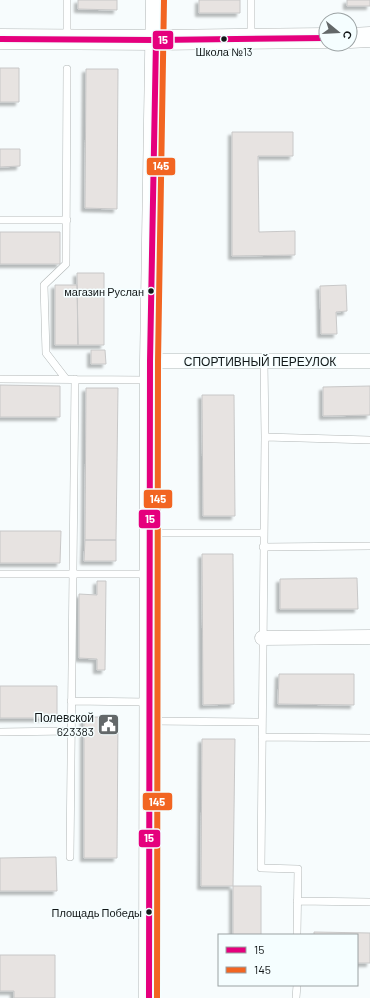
<svg xmlns="http://www.w3.org/2000/svg" width="370" height="998" font-family="Barlow,sans-serif">
<defs>
<filter id="shadow"><feDropShadow dx="-3.5" dy="3.5" stdDeviation="1" flood-color="#0004"/></filter>
</defs>
<rect width="100%" height="100%" fill="#f7fcfd"/>
<!-- building -->
<path fill="#e7e3e1" stroke="#c8c8c8" filter="url(#shadow)" d="M78,0h39v10l-39,-1z
M199,0h41v13h-41z
M347,0h23v6h-23z
M0,68h19v34h-19z
M86,69h32l-1,140 -32,-1z
M232,132h61v24h-35l1,76 36,-1v24l-63,1z
M0,149h20v17l-20,1z
M0,232h60v32h-60z
M77,273h27v72h-26z
M55,285h22l1,60h-23z
M346,285l1,26 -11,1 1,22h-16l-1,-48z
M91,350h14l1,14h-15z
M0,385l60,1v31h-60z
M370,386v29l-47,1v-29z
M86,388h32l-2,152h-31z
M202,395h32l1,121h-32z
M0,531h61l-1,32h-60z
M85,540h31v21h-32z
M202,554h31l1,150 -31,1z
M357,578l1,31h-78v-30z
M97,581h9l-1,89h-8v-11l-18,-1v-64l18,1z
M279,674h75v31l-76,-1z
M0,686h57v32h-57z
M84,717h34l-1,141h-33z
M202,739h33l-2,147h-32z
M56,857l1,34h-57v-33z
M233,886h28v49h-28z
M314,932l56,1v30h-13v-28h-43z
M0,955h55v43h-41v-7h-14z"/>
<g fill="none" stroke-linecap="round" stroke-linejoin="round">
<defs>
<path id="lane" d="M67,37v-37
M251,38v-38
M0,220h67
M264,361l1,76 -4,431 37,1 -1,66
M0,379l148,1
M66,379l-20,-26 -2,-68 22,-21 1,-195
M265,437l105,3
M152,533h111
M263,547l107,-1
M0,574h149
M71,701l77,1
M150,721l112,1
M0,732l71,-1
M262,737l108,1
M70,857l5,-478
M297,901l73,1
M296,998l1,-13"/>
<path id="street" d="M150,361h220
M262,638l108,-1"/>
<path id="secondary" d="M350,38l20,-1
M0,39l156,1 170,-2
M149,998l1,-637 6,-361"/>
</defs>
<!-- lane casing -->
<use href="#lane" stroke="#b2b7b7" stroke-width="8"/>
<!-- street casing -->
<use href="#street" stroke="#b2b7b7" stroke-width="15"/>
<!-- secondary casing -->
<use href="#secondary" stroke="#b2b7b7" stroke-width="21"/>
<!-- lane -->
<use href="#lane" stroke="#feffff" stroke-width="7"/>
<!-- street -->
<use href="#street" stroke="#feffff" stroke-width="14"/>
<!-- secondary -->
<use href="#secondary" stroke="#feffff" stroke-width="20"/>
<defs>
<path id="bus-1" d="M0,39l156,1 170,-2
M149,998l1,-637 6,-321"/>
<path id="bus-2" d="M157,998l1,-637 6,-361"/>
</defs>
<!-- bus-1 casing -->
<use href="#bus-1" stroke="#f5feff" stroke-width="9"/>
<!-- bus-2 casing -->
<use href="#bus-2" stroke="#f5feff" stroke-width="9"/>
<!-- bus-1 -->
<use href="#bus-1" stroke="#e5007d" stroke-width="6"/>
<!-- bus-2 -->
<use href="#bus-2" stroke="#f26522" stroke-width="6"/>
</g>
<!-- icons -->
<defs>
<symbol id="civic-square" viewBox="-11 -11 22 22"><rect x="-9" y="-9" width="18" height="18" rx="4" fill="#636869" stroke="#f5feff"/><path d="M-.6-6.5H3V-4.5H.6V-3L4-1V1h2V6H-6V1h2V-1L-.6-3ZM-1.2 2.5V6h2.4V2.5Z" fill="#fff"/></symbol>
</defs>
<g fill-rule="evenodd">
<use href="#civic-square" x="96" y="712" width="25" height="25"/>
</g>
<!-- markers -->
<g fill="#131819" stroke="#f5feff" stroke-width="1.5">
<circle cx="224" cy="39" r="3.5"/>
<circle cx="151" cy="291" r="3.5"/>
<circle cx="149" cy="912" r="3.5"/>
</g>
<g text-anchor="middle" dominant-baseline="central" stroke-width="3" stroke-linejoin="round" paint-order="stroke">
<!-- bus labels -->
<g font-size="11" fill="#131819" stroke="#f5feff" text-anchor="end">
<text x="224" y="51" text-anchor="middle">Школа №13</text>
<text x="144" y="291">магазин Руслан</text>
<text x="142" y="912">Площадь Победы</text>
</g>
<!-- street labels -->
<g font-size="12" fill="#131819" stroke="#f5feff">
<text x="260" y="361">СПОРТИВНЫЙ ПЕРЕУЛОК</text>
</g>
<!-- poi labels -->
<g font-size="12" fill="#131819" stroke="#f5feff" text-anchor="end">
<text x="94" y="717">Полевской<tspan x="94" dy="14">623383</tspan></text>
</g>
</g>
<g stroke="#f5feff" stroke-width="1.5">
<rect x="152" y="30" width="22" height="20" rx="4" fill="#e5007d"/>
<rect x="146" y="157" width="30" height="19" rx="4" fill="#f26522"/>
<rect x="143" y="489" width="30" height="20" rx="4" fill="#f26522"/>
<rect x="138" y="509" width="23" height="20" rx="4" fill="#e5007d"/>
<rect x="142" y="792" width="31" height="19" rx="4" fill="#f26522"/>
<rect x="138" y="829" width="23" height="19" rx="4" fill="#e5007d"/>
</g>
<g font-size="11" text-anchor="middle" font-weight="bold" fill="#fff">
<text x="163" y="44">15</text>
<text x="161" y="170">145</text>
<text x="158" y="503">145</text>
<text x="150" y="523">15</text>
<text x="157" y="806">145</text>
<text x="149" y="842">15</text>
</g>
<!-- legend -->
<rect x="218" y="934" width="140" height="52" fill="#f5feff" stroke="#9ba2a3"/>
<rect x="226" y="947" width="20" height="6" fill="#e5007d" stroke="#9ba2a3"/>
<text x="254" y="954" font-size="12" fill="#131819">15</text>
<rect x="226" y="967" width="20" height="6" fill="#f26522" stroke="#9ba2a3"/>
<text x="254" y="974" font-size="12" fill="#131819">145</text>
<!-- north arrow -->
<g transform="translate(338 32) rotate(108)"><circle r="19" fill="#f5feff" stroke="#9ba2a3"/>
<path d="M0-3L7 15L0 10L-7 15Z" fill="#636869"/>
<text y="-6" font-size="11" font-weight="bold" text-anchor="middle" fill="#131819">С</text>
</g>
</svg>
